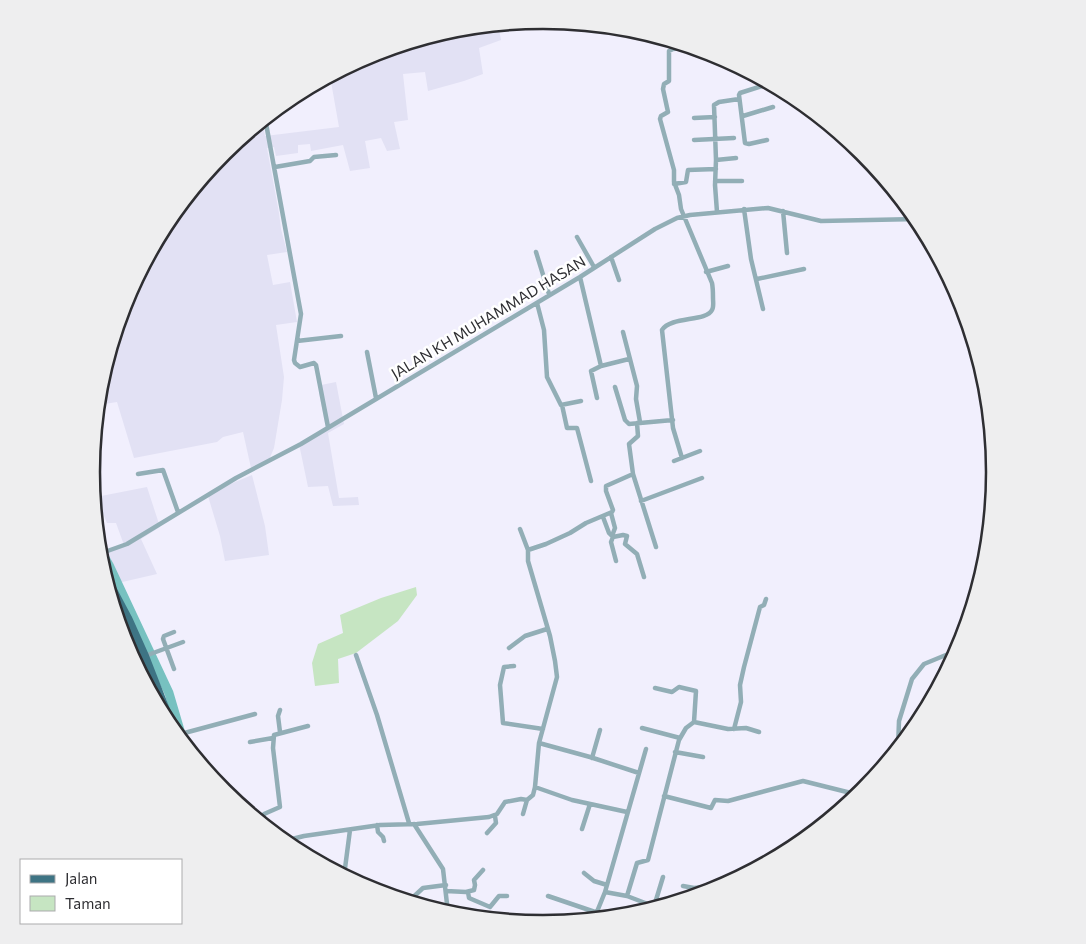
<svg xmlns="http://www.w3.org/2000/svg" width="1086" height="944" font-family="Commissioner,sans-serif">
<rect width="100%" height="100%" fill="#f1effd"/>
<!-- built -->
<path fill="#e2e1f4" d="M498,24l3,16 -22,8 4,26 -19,7 -36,10 -3,-19 -22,2 5,46 -14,2 6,27 -13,2 -6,-13 -16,3 5,27 -20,3 -7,-26 -32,6 -1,-7 -12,1v8l-22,3 -2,-9 -7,1 12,65 2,16 6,23 -20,3 6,30 17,-3 7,40 -21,3 8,52 -2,23 -8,48 -5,12 -18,8 -8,-36 -20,5 -6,5 -83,16 -17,-56 -19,3 2,-21 26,-85 41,-78 57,-69 38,-32 3,16 74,-9 -9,-51 40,-22 85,-25z
M336,382l8,42 -16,9 11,65 19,-1 1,8 -26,1 -5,-20 -20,1 -9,-43 27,-15 -7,-36 2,-8z
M252,475l13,51 4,29 -44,6 -5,-25 -12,-40 15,-9z
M147,487l13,40 -19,12 16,35 -39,9 -13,-30 19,-8 -8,-22h-9l-11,-26z"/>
<!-- green -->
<path fill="#c6e5c2" d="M416,587l1,8 -19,26 -42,32 -18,6 1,24 -24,3 -3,-23 6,-19 25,-11 -3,-18 41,-17z"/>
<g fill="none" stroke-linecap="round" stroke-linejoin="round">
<!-- river -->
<path stroke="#77c1c0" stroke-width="9" d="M98,546l11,19 60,128 15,51"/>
<!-- street -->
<path stroke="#92aeb6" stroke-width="4.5" d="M282,104l8,-2 2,-6
M743,116l30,-9
M265,118l36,196 -7,46 1,3 5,4 14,-4 2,2 12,62
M694,118l21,-1
M694,140l40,-2
M767,140l-18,4 -4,-1 -6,-48 1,-2 28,-9
M716,160l20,-2
M275,167l35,-6 4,-4 22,-2
M715,181h27
M674,184l12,-2 2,-12 28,-1
M744,209l7,50 12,50
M783,211l4,42
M717,212l-2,-27 1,-25 -2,-55 5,-3 20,-3
M577,237l17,30
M536,252l13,42
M611,257l8,23
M706,272l22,-6
M580,277l21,89
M757,279l47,-10
M537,303l7,27 3,47 14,28 20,-4
M623,332l14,54 -1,13 4,23
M297,341l44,-5
M367,352l9,46
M615,387l10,33 4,4 44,-4
M597,398l-6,-27 10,-5 28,-7
M562,405l5,23h10l14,53
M637,423l1,13 -9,8 4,30 23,73
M682,458l-9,-30 -11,-98c9,-14 44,-8 50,-20 2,-3 1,-8 1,-12 0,-5 0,-10 -1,-15l-31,-74 -2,-14 -5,-13v-12l-14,-51 1,-3 7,-4 -5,-23 1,-5 5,-3v-30l4,-2 17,-2
M674,461l26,-10
M138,474l25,-4 15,42
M641,501l61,-23
M611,513l4,15 -3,8
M603,517l6,16 4,4 10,-2 4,1 -2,8 12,10 7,23
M613,537l-2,5 5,19
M528,550l18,-6 24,-11 16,-10 26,-11 1,-2 -7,-19v-5l27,-12
M99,554l28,-10 109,-66 65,-34 279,-167 75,-48 22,-11 13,-3 78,-7 53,13 97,-2
M174,632l-10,4 -1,3 11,30
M509,648l16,-12 22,-7
M128,650l12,-5
M356,655l21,60 32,108
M145,656l38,-14
M514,666l-10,1 -4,18 3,38 40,6
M280,710l-2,6 2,16
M694,722l34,7 18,-1 13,4
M642,728l38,10
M734,729l7,-27 -1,-17 4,-18 16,-60 4,-2 2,-6
M177,735l78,-21
M250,742l23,-4
M539,743l51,14 49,16
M898,748l1,-27 13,-42 12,-15 34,-14
M675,752l28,5
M592,758l8,-28
M535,787l37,13 55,12
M228,795v-4
M664,796l47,12 4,-8 13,1 75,-20 56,14
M523,814l4,-14
M262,824l2,-10 16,-7 -7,-59 1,-13 34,-9
M414,824l29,45 4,35 -1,9
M377,825l1,7 5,5 1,4
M582,829l8,-25
M487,833l9,-10 -1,-7
M284,841l20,-5 76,-11 37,-1 72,-7 8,-3 8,-12 16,-3 6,1 6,-5 2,-8 4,-44 18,-66 -2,-16 -5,-25 -22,-75v-11l-8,-21
M584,873l10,8 13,4
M344,876l6,-46
M683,886l11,2 30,-3
M446,891l20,1 8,-2 1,-5 -1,-5 9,-10
M468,892l1,6 21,9 9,-11h8
M605,892l22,4 10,-33 11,-3 31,-120 7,-12 8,-6 2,-31 -17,-4 -7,5 -17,-4
M548,896l50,17
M627,896l26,10 3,-6 7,-23
M409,901l14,-13 23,-3
M594,919l11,-27 41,-143"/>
<!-- primary -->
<path stroke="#3e7484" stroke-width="8" d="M102,569l26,49 17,38 30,77"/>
</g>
<g text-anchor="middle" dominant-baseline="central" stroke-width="5" stroke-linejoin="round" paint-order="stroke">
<!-- street labels -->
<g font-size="15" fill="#2e2e32" stroke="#fff">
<text transform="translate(488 317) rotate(-31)">JALAN KH MUHAMMAD HASAN</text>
</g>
</g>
<!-- crop -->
<path d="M0 0H1086V944H0ZM100 472a443 443 0 1 1 886 0a443 443 0 1 1-886 0Z" fill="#eeeeef" fill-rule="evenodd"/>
<path fill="none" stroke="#2e2e32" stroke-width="2.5" d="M100 472a443 443 0 1 1 886 0a443 443 0 1 1-886 0Z"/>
<!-- legend -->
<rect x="20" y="859" width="162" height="65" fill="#ffffff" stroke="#ababad"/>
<rect x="30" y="875" width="25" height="8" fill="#3e7484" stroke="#ababad"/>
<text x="65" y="884" font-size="15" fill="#2e2e32">Jalan</text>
<rect x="30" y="896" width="25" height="15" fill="#c6e5c2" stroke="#ababad"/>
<text x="65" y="909" font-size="15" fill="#2e2e32">Taman</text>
</svg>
